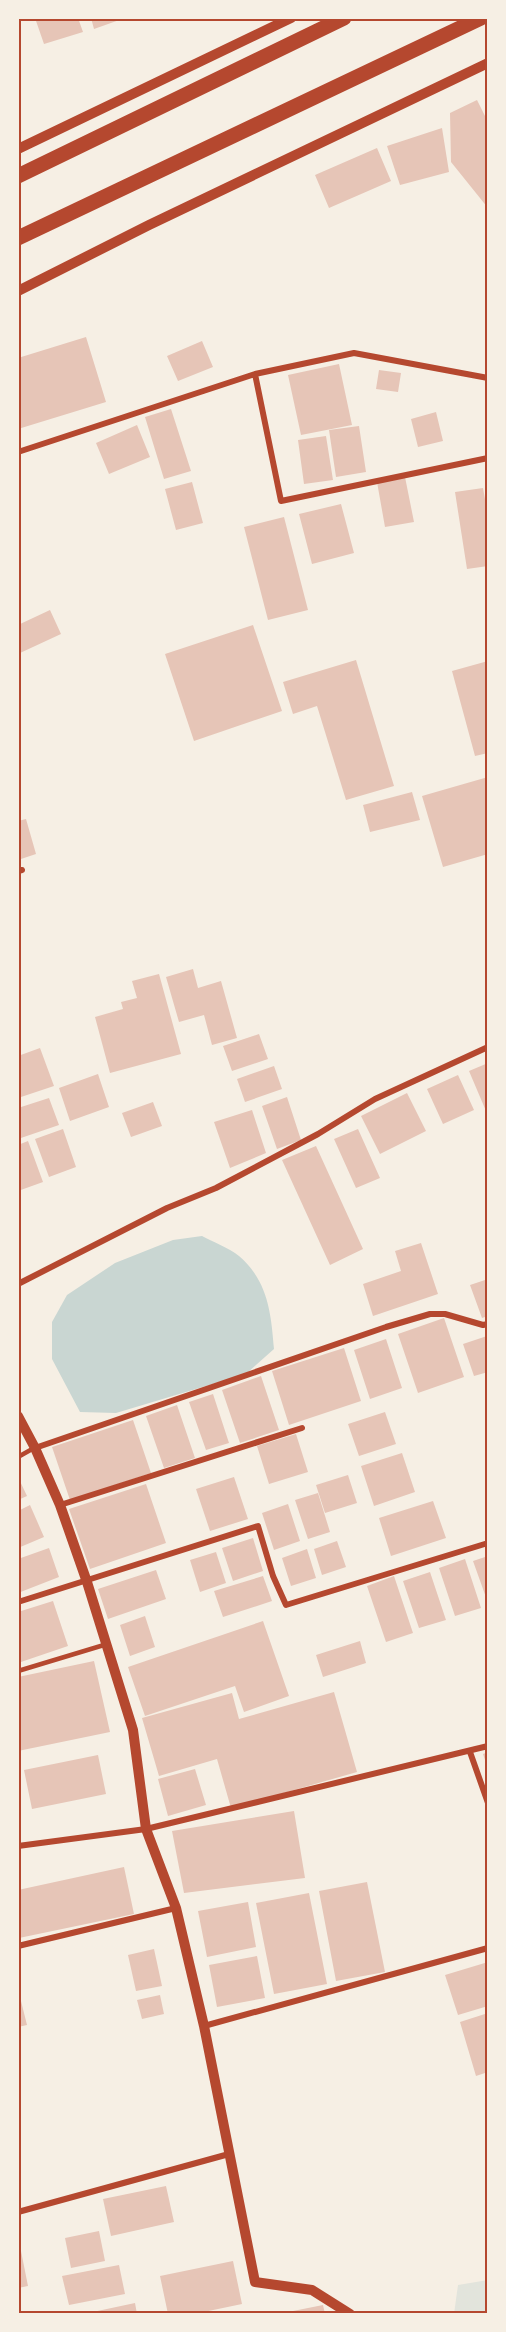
<svg xmlns="http://www.w3.org/2000/svg" width="506" height="2332" font-family="Literata,serif">
<rect width="100%" height="100%" fill="#f6efe4"/>
<!-- green -->
<path fill="#e2e4dc" d="M488,2280v34h-34l4,-29z"/>
<!-- water -->
<path fill="#c9d6d2" d="M202,1236c11,6 27,12 37,20 29,25 32,57 35,93l-28,25 -130,39 -36,-1 -28,-53v-37l15,-27 48,-32 58,-23z"/>
<!-- building -->
<path fill="#e6c5b7" d="M35,18h43l5,14 -39,12z
M91,18h34l-31,11z
M477,100l11,22v86l-37,-46 -1,-49z
M442,128l7,44 -49,13 -13,-39z
M377,148l14,33 -62,27 -14,-33z
M86,337l20,65 -88,27v-71z
M202,341l11,26 -35,14 -11,-25z
M339,364l13,61 -51,10 -13,-60z
M379,370l22,3 -3,19 -22,-3z
M171,409l20,62 -27,8 -19,-62z
M436,412l7,29 -25,6 -7,-28z
M137,425l13,32 -41,17 -13,-31z
M359,426l7,46 -30,5 -7,-47z
M326,436l7,44 -29,4 -6,-44z
M405,477l9,45 -29,5 -8,-45z
M192,482l11,41 -27,7 -11,-41z
M483,488l5,28v50l-21,3 -12,-77z
M341,504l13,49 -42,11 -13,-50z
M284,517l24,93 -40,10 -24,-93z
M50,610l11,24 -41,19 -2,-28z
M253,625l29,86 -88,30 -29,-87z
M356,660l38,126 -48,14 -29,-94 -24,8 -10,-32z
M488,661v92l-13,3 -23,-85z
M488,777v77l-45,13 -21,-71z
M412,792l8,28 -50,12 -7,-27z
M26,819l10,35 -18,6v-39z
M193,969l5,19 23,-7 16,57 -25,7 -8,-30 -25,7 -13,-45z
M159,974l22,80 -71,19 -15,-56 28,-8 -2,-7 16,-4 -5,-17z
M259,1034l9,25 -36,12 -9,-25z
M40,1048l14,38 -36,12v-42z
M488,1063v47l-2,1 -17,-40z
M274,1066l8,23 -37,13 -8,-23z
M98,1074l11,33 -39,14 -11,-33z
M458,1075l16,35 -31,14 -16,-35z
M407,1093l19,38 -46,23 -19,-38z
M287,1097l14,43 -24,9 -15,-43z
M49,1098l10,27 -41,14v-31z
M153,1102l9,24 -31,11 -9,-24z
M252,1110l14,43 -36,15 -16,-46z
M63,1129l13,38 -27,10 -14,-38z
M358,1129l22,49 -24,10 -22,-49z
M28,1141l15,41 -25,9v-46z
M316,1146l47,103 -33,16 -48,-105z
M421,1243l17,51 -65,22 -10,-32 38,-13 -6,-20z
M488,1279v37l-6,2 -12,-33z
M444,1318l20,59 -46,16 -20,-59z
M487,1336l1,36 -14,4 -11,-32z
M386,1339l16,49 -32,11 -16,-49z
M344,1348l17,53 -72,24 -17,-54z
M261,1376l18,54 -39,13 -18,-53z
M213,1394l16,49 -23,7 -17,-48z
M177,1405l18,53 -31,10 -18,-52z
M385,1412l11,32 -37,12 -11,-32z
M133,1420l18,53 -81,27 -18,-53z
M296,1434l12,38 -39,12 -12,-38z
M402,1453l13,39 -41,14 -13,-40z
M348,1475l9,28 -32,10 -9,-28z
M18,1477l9,19 -9,4z
M234,1477l14,42 -38,12 -14,-42z
M146,1484l20,59 -76,26 -21,-60z
M318,1493l12,39 -22,7 -13,-39z
M433,1501l13,37 -55,18 -12,-38z
M288,1504l12,37 -26,9 -12,-37z
M30,1505l14,32 -26,11v-37z
M253,1538l10,33 -30,10 -11,-33z
M337,1541l9,26 -24,8 -8,-26z
M49,1548l10,29 -41,16v-34z
M307,1549l9,29 -25,8 -9,-28z
M216,1552l10,31 -26,9 -10,-32z
M488,1556v47l-15,-42z
M465,1559l16,49 -26,8 -16,-48z
M156,1570l10,29 -58,20 -10,-30z
M430,1572l16,48 -27,8 -16,-47z
M263,1576l9,25 -49,16 -9,-26z
M394,1576l19,57 -27,9 -19,-56z
M53,1601l15,45 -50,17v-51z
M145,1616l10,31 -25,9 -10,-31z
M263,1621l26,75 -45,16 -9,-26 -90,30 -17,-49z
M360,1641l6,22 -43,14 -7,-22z
M94,1661l16,71 -92,19v-74z
M334,1692l23,80 -126,36 -14,-49 -58,17 -17,-58 90,-25 7,26z
M488,1752v17l-5,-15z
M98,1755l8,39 -74,15 -8,-39z
M195,1769l11,36 -38,11 -10,-37z
M294,1811l11,67 -121,15 -12,-62z
M124,1867l10,47 -115,24 -1,-48z
M367,1882l18,90 -49,9 -17,-90z
M309,1893l18,91 -53,10 -18,-91z
M248,1902l8,45 -49,10 -9,-46z
M154,1949l8,37 -26,5 -8,-36z
M257,1956l8,42 -48,9 -8,-42z
M488,1962v44l-30,9 -13,-40z
M18,1989l9,36 -9,2z
M160,1995l4,19 -22,5 -5,-19z
M488,2013v59l-12,4 -16,-54z
M166,2186l8,36 -63,14 -8,-37z
M99,2231l6,30 -34,7 -6,-30z
M18,2236l10,50 -10,2z
M233,2261l9,43 -48,10h-26l-8,-38z
M119,2265l6,29 -56,11 -7,-29z
M135,2303l2,11h-49v-1z
M323,2305l2,9h-42v-1z"/>
<g fill="none" stroke-linecap="round" stroke-linejoin="round">
<!-- service -->
<path stroke="#b5482f" stroke-width="4.5" d="M18,1457l16,-9
M18,1671l86,-26"/>
<!-- minor -->
<path stroke="#b5482f" stroke-width="6" d="M255,374l26,127 207,-43
M18,452l237,-78 99,-21 134,25
M18,871l4,-1
M18,1284l149,-76 49,-20 102,-54 57,-35 113,-52
M35,1448l351,-121 44,-13h15l38,11 5,-1
M60,1505l242,-77
M18,1602l240,-76 15,50 13,29 202,-62
M470,1752l18,51
M18,1846l128,-17 342,-83
M18,1946l158,-38
M204,2026l284,-78
M18,2212l211,-58"/>
<!-- tertiary -->
<path stroke="#b5482f" stroke-width="10" d="M18,149l273,-131
M18,291l131,-66 339,-162
M18,1416l17,32 25,57 27,77 46,148 13,99 30,79 28,118 51,256 57,8 38,24"/>
<!-- primary -->
<path stroke="#b5482f" stroke-width="15" d="M18,176l326,-158
M18,238l463,-220"/>
</g>
<!-- border -->
<rect width="506" height="2332" fill="none" stroke="#f6efe4" stroke-width="39"/>
<rect x="20" y="20" width="466" height="2292" fill="none" stroke="#b5482f" stroke-width="2"/>
</svg>
